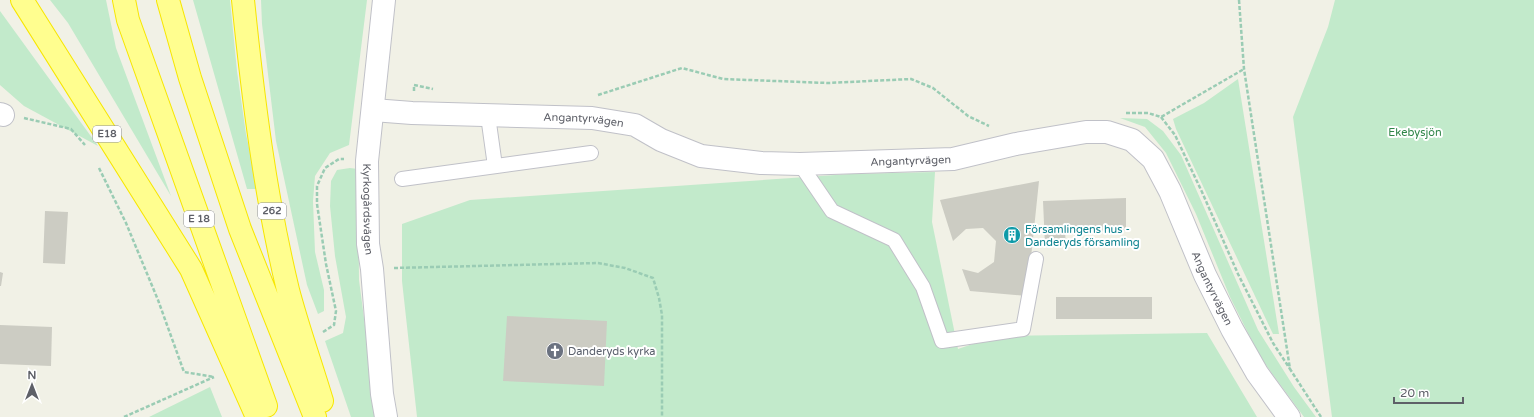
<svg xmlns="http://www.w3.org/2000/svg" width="1534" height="417" font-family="'Varela Round',sans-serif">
<rect width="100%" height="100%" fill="#f1f1e6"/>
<!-- green -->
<path fill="#c2eacb" d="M50,0h56l10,48 55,148 -103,-173z
M193,0h37l7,71 9,63 12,55h-11z
M261,0h106l-18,145 -19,8 -15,23 -2,25 2,51 9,38v21l-6,3 -11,-29 -31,-144 -14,-117z
M1335,0h199v417h-202l-39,-300 35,-90z
M0,11l98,135 -74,-40 -24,-21z
M1238,79l41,255h-6l-97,-205 -3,-10 31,-16z
M1120,118l27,1 16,12 18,24 77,175 36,57 22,30h-12l-44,-60 -30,-60 -34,-83 -30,-61 -21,-26z
M350,168l8,1 1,111 18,137h-26l-26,-76 18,-8 3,-16 -11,-61 -5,-50 1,-25 6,-11z
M935,172l-3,50 26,127 38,-13 211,-3 50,84h-840l-15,-136v-57l68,-24 380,-26z
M210,387l12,30h-73z"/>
<!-- building -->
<path fill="#ccccc3" d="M1039,181l-12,115 -57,-5 -8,-22 16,4 16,-11 2,-21 -13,-13 -17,1 -13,12 -13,-41z
M1126,198v33l-61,1 1,13 -21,1 -2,-45z
M45,211l23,1 -3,52 -22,-1z
M0,272l3,1 -2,13h-1z
M1056,297h96v22h-96z
M507,316l100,5 -3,65 -101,-5z
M0,325l52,2 -1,39 -51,-2z"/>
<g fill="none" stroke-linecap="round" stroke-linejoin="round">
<defs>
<path id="service" d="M488,116l7,50
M800,164l32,47 62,29 29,47 19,54 81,-12 13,-70
M402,179l189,-26"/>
<path id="minor" d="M0,114l3,1"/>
<g id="tertiary">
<path id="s1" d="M384,0l-17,161 1,83 4,25 10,125 4,23"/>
<path id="s2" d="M373,110l39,3 180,5 43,7 26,15 40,16 60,7 39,1 153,-5 63,-15 70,-12h21l25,8 21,19 17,32 35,84 27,54 25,44 32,44"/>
</g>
<path id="motorway" d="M22,0l169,269 66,148
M124,0l4,20 138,386
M168,0l22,78 50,151 75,188
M243,0c10,98 22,195 45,290 10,38 23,74 34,111"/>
</defs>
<!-- service casing -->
<use href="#service" stroke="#c0c1c8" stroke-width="16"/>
<!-- minor casing -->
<use href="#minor" stroke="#c0c1c8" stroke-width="24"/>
<!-- tertiary casing -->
<use href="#tertiary" stroke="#c0c1c8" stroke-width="24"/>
<!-- motorway casing -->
<use href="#motorway" stroke="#f7e600" stroke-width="24"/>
<!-- path -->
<path stroke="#9accb4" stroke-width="2.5" stroke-dasharray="4 2" stroke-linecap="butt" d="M1239,0l5,69 46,300 31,48
M414,91v-6l19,4
M598,95l84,-27 41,11 105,4 83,-4 22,9 35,28 21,10
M1126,113h22l13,4 83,-48
M1161,117l14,18 27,57 36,82 35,69 17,26
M24,118l47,11 14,16
M99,168l27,55 32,77 26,72 30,5
M394,268l204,-5 27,5 28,10 6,20 3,17v102
M323,332l11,-7 2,-14 -10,-47 -9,-60v-18l8,-18 14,-9h5
M124,417l90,-40"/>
<!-- service -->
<use href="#service" stroke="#fff" stroke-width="14"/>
<!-- minor -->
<use href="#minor" stroke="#fff" stroke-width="22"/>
<!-- tertiary -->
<use href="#tertiary" stroke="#fff" stroke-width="22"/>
<!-- motorway -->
<use href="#motorway" stroke="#fffe8f" stroke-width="22"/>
</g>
<!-- icons -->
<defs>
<symbol id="building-disc" viewBox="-11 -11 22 22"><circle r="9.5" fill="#0f9aa8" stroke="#fff"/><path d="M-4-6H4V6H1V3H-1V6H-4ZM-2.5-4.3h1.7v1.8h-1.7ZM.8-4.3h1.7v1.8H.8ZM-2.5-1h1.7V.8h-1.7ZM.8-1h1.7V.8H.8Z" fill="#fff"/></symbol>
<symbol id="church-disc" viewBox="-11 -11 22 22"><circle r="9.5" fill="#6b7280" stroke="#fff"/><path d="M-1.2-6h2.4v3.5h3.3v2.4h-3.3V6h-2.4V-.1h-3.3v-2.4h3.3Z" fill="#fff"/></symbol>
</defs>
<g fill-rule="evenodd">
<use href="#building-disc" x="1002" y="225" width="20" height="20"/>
<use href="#church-disc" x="545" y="341" width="20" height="20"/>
</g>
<g text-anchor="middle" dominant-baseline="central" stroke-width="4" stroke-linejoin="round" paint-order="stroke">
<!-- shield labels -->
<g fill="#fff" stroke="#8e9095" stroke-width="1">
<rect x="93" y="126" width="28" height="16" rx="3"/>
<rect x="258" y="203" width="28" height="16" rx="3"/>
<rect x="184" y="211" width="30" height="16" rx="3"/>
</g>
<g font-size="10" font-weight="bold" fill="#5e6068">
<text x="107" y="134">E18</text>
<text x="272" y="211">262</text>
<text x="199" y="219">E 18</text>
</g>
<!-- street labels -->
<g font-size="11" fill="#5e6068" stroke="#fff">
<text stroke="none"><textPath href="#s2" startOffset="211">Angantyrvägen</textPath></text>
<text stroke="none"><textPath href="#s2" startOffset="546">Angantyrvägen</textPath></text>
<text stroke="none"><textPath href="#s1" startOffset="210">Kyrkogårdsvägen</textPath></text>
<text stroke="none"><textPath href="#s2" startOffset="942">Angantyrvägen</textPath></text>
</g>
<!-- park labels -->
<g font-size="11" fill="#2f8548" stroke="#fff">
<text x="1415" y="132">Ekebysjön</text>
</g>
<!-- culture labels -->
<g font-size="11" fill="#0d838f" stroke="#fff" text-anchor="start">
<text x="1025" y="229">Församlingens hus -<tspan x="1025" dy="13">Danderyds församling</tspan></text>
</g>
<!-- worship labels -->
<g font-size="11" fill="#5b616d" stroke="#fff" text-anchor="start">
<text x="568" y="351">Danderyds kyrka</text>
</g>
</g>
<!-- north arrow -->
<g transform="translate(32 385)" stroke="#ffffff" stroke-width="3" paint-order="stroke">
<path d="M0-3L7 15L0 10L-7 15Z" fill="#5e6068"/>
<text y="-6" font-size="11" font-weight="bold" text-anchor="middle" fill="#5e6068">N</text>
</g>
<!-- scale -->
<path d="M1394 397v6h69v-6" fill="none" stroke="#5e6068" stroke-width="2"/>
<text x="1400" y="397" font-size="12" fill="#5e6068" stroke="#ffffff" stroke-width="3" paint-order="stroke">20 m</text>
</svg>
